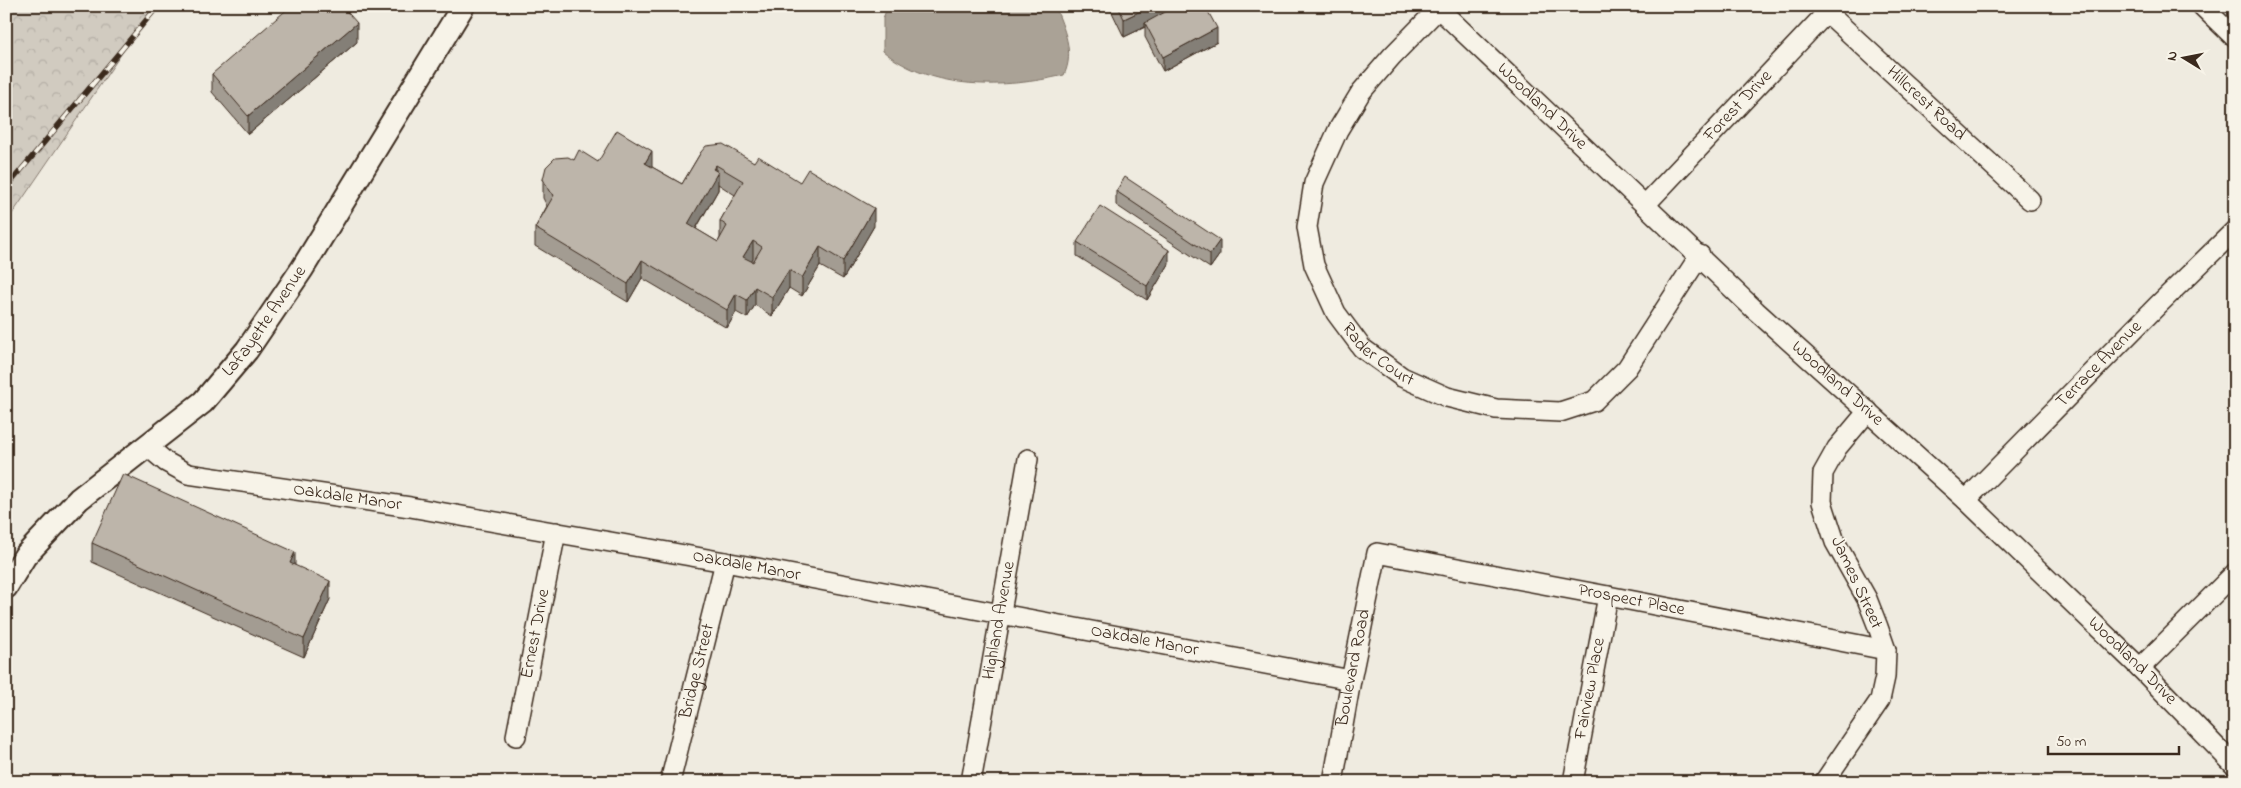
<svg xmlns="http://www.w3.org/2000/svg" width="2241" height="788" font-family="'Indie Flower',sans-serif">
<defs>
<pattern id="forest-crowns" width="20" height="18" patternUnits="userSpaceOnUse" patternTransform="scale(1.25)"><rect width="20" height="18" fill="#d1cbc0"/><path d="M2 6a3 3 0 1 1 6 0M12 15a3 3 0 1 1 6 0" fill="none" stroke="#b4aea5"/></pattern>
</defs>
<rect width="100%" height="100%" fill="#efebe0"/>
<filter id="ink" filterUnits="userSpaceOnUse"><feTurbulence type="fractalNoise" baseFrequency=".02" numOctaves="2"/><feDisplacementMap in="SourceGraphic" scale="10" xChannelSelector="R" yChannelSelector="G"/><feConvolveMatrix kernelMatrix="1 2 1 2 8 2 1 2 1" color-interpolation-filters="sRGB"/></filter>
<g filter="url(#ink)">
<!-- forest -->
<path fill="url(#forest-crowns)" stroke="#867a6f" d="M6,6h148l-148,217z"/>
<!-- water -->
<path fill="#aaa296" stroke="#7e7266" d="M888,6h167c9,23 20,46 9,69 -59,14 -132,16 -181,-24v-33z"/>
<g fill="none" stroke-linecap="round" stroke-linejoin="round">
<defs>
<g id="minor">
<path id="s1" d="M1436,6l320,305 210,189 174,168 95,98"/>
<path id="s2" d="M1820,6l210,194"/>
<path d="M2202,6l33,32"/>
<path id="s3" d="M1438,9l-46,47 -31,36 -23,38 -24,53 -7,44 7,38 22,48 26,35 40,29 45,20 49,12 64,3 34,-11 33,-33 73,-113"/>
<path id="s4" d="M1645,205l188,-199"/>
<path id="s5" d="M147,446l19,16 22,12 222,33 315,55 626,118"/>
<path id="s6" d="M1966,500l192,-195 77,-75"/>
<path d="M2140,668l95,-95"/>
<path id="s7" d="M516,736l40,-204"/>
<path id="s8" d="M670,782l55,-220"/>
<path id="s9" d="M971,782l57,-323"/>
<path id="s10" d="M1333,782l18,-102 26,-127 231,43 278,54"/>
<path id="s11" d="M1573,782l35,-186"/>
<path d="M1824,782l56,-82 5,-23 1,-27 -8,-23 -11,-28 -32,-57 -13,-40 1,-29 14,-25 31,-37"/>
</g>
<g id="major">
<path id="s12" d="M6,587l19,-31 54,-57 124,-97 44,-52 55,-81 161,-263"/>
</g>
</defs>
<!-- minor casing -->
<use href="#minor" stroke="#3b2a1e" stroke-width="22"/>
<!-- major casing -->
<use href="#major" stroke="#3b2a1e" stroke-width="26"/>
<!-- minor -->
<use href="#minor" stroke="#f7f3e8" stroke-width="19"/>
<!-- major -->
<use href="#major" stroke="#f7f3e8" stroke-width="22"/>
<defs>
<path id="rail" d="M6,188l152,-182"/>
</defs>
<!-- rail casing -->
<use href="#rail" stroke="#3b2a1e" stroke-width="5.5"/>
<!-- rail -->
<use href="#rail" stroke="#f7f3e8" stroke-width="4" stroke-dasharray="11" stroke-linecap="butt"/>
</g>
<!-- wall -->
<path fill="#a39c92" stroke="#3b2a1e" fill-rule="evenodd" d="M1109,6h54v7l54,29 -54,29 -18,-34v-10l-21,10z
M357,42l-109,92 -36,-42v-18z
M701,152l53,10 120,64 -31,53 -23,-13 -18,30 -13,-8 -17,28 -17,-11 -8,13 -11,-6 -9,16 -85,-50 -14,24 -93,-56v-18l12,-22 -4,-8v-19l31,-19 78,7 30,17zM718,184l17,11 -15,26v17l-2,4 -22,-13 22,-39z
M1116,191l104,63 -10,14 -94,-63z
M1077,242l92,22 -22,36 -70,-44z
M92,543l203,23 35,33 -26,58 -212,-95z"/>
<!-- shaded-wall -->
<path fill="#847f77" stroke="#3b2a1e" d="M1151,6h12v13l-18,4v4l-21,10v-18z
M357,23v19l-109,92v-18z
M1217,28v14l-54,29v-14z
M652,151v18l-7,-6z
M716,165v11l2,-4v18l-30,52v-18z
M874,208v18l-31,53v-18z
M1220,240v14l-10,14v-14z
M753,241v18l-10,16v-18z
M820,247v19l-18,30v-18z
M1169,250v14l-22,36v-14z
M642,260v18l-14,24v-18z
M789,270v18l-17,28v-19z
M755,287v18l-8,13v-18z
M736,294v18l-9,16v-18z
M295,552v18l-5,-7z
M330,581v18l-26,58v-18z"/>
<!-- building -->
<path fill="#bdb5aa" stroke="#3b2a1e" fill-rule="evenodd" d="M291,6h51l15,17 -109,93 -36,-42z
M1118,6h33l-27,13z
M1176,6h29l12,22 -54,29 -18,-34z
M617,130l35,21 -7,12 37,21 19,-32 5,-6 17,-2 31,18 4,-6 42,26 8,-13 66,39 -31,53 -23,-14 -18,31 -13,-8 -17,27 -17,-10 -8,13 -11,-6 -9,16 -85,-50 -14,24 -93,-56 19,-33 -5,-4 -6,-12 3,-12 9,-9 13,-1 6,3 5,-10 19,12zM716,165l27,16 -23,40 7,5 -9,16 -30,-18 30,-52 -5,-3zM753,241l9,6 -9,15 -10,-5z
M1125,177l95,63 -10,14 -94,-63z
M1100,206l69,44 -22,36 -70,-44z
M123,474l172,78 -5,11 40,18 -26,58 -212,-96z"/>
</g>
<g text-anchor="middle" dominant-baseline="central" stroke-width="4" stroke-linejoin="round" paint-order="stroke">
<!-- street labels -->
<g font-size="18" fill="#3b2a1e" stroke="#f7f3e8">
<text stroke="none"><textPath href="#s2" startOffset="144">Hillcrest Road</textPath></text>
<text stroke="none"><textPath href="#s4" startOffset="136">Forest Drive</textPath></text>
<text stroke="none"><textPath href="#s1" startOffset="146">Woodland Drive</textPath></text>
<text stroke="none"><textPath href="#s12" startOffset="374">Lafayette Avenue</textPath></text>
<text stroke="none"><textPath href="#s3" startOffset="412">Rader Court</textPath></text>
<text stroke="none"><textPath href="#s6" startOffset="190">Terrace Avenue</textPath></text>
<text stroke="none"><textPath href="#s1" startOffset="551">Woodland Drive</textPath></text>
<text stroke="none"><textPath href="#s5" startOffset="211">Oakdale Manor</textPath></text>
<text stroke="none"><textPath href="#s5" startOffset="616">Oakdale Manor</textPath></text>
<text transform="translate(1856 583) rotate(65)">James Street</text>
<text stroke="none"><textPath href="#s10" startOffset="492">Prospect Place</textPath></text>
<text stroke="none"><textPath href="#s9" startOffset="164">Highland Avenue</textPath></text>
<text stroke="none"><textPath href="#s7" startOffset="104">Ernest Drive</textPath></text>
<text stroke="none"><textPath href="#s5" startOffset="1021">Oakdale Manor</textPath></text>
<text stroke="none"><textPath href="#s1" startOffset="956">Woodland Drive</textPath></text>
<text stroke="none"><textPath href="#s10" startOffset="116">Boulevard Road</textPath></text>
<text stroke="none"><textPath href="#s8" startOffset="114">Bridge Street</textPath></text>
<text stroke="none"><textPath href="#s11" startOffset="95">Fairview Place</textPath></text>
</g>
</g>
<!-- margin -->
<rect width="2241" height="788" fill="none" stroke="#f7f3e8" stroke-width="25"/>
<rect x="12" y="12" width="2216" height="763" fill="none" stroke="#3b2a1e" stroke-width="2" filter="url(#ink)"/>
<!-- north arrow -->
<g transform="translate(2184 58) rotate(280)" stroke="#f7f3e8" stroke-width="4" paint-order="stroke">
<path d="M0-4L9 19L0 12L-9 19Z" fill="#3b2a1e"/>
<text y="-8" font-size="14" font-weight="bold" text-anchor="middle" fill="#3b2a1e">N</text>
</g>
<!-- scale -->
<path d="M2048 746v8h131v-8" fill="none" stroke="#3b2a1e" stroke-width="2.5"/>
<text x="2056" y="746" font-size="15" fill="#3b2a1e" stroke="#f7f3e8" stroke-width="4" paint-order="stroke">50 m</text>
</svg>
